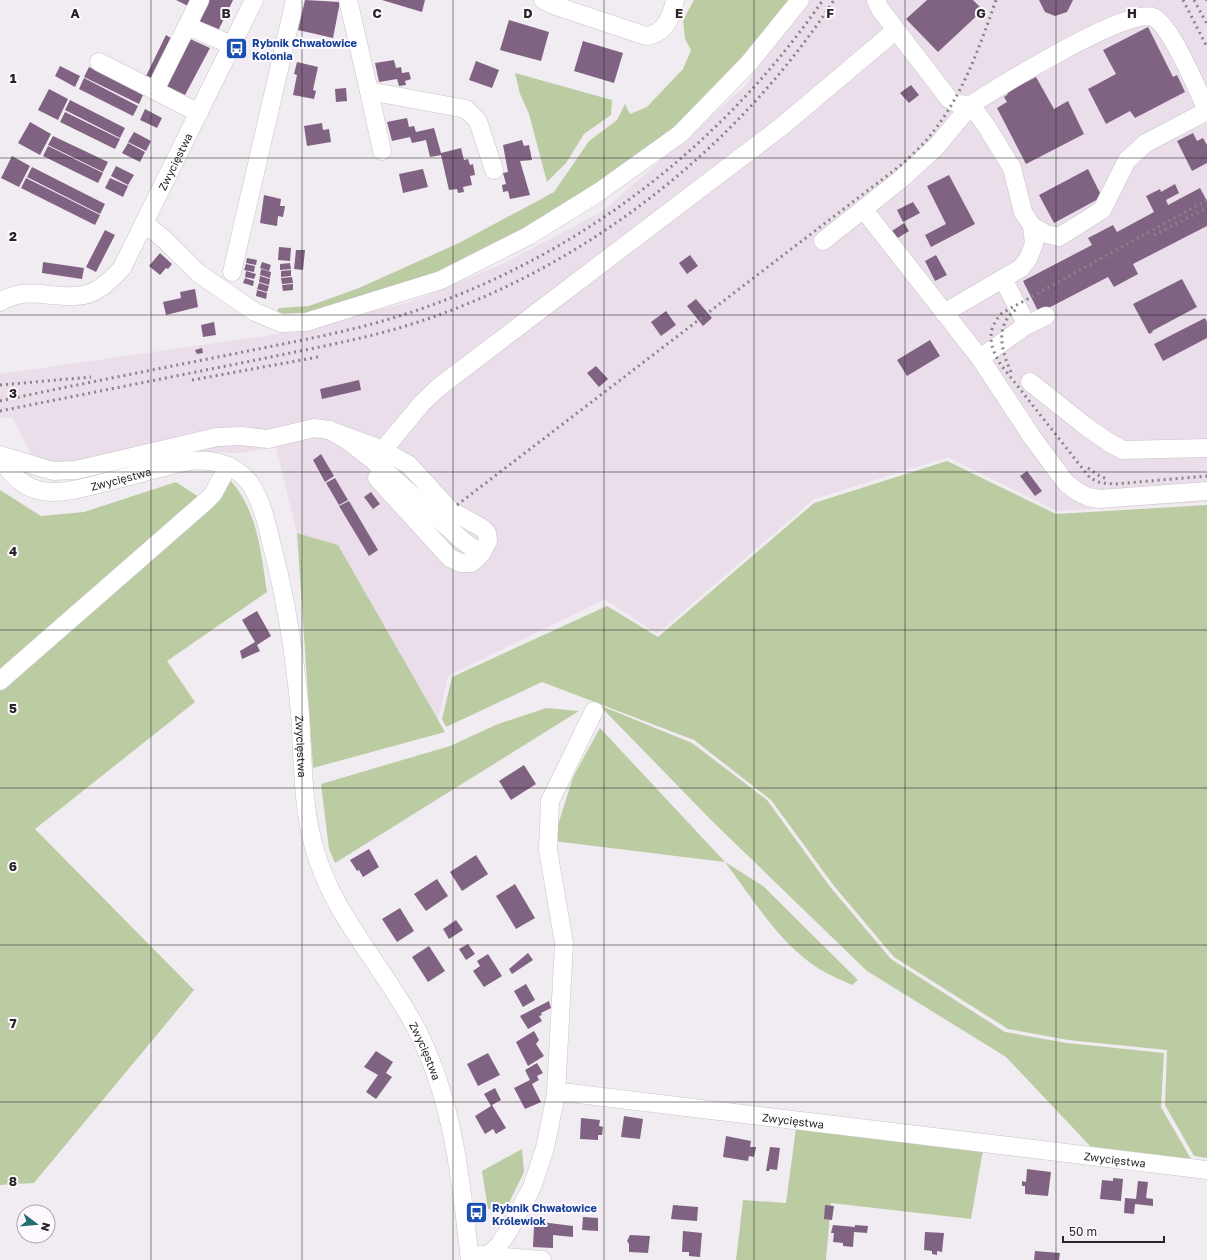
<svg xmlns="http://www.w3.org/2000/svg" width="1207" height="1260" font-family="'Golos Text',sans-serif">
<rect width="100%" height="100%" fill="#f1ecf1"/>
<!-- built -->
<path fill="#e9dee9" d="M806,0h401v502l-150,9 -109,-54 -134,42 -157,135 -52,-35 -157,77 -10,45 -100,-176 -41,-12 -21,-86 -34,6 -37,-1 -38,5 -70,19 -60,-10 -25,-49 -12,1v-44l272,-39 139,-33 94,-39 98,-52 142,-125z"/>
<!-- green -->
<path fill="#bccca2" d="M694,0h97l-35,47 -83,85 -104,73 -115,62 -142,54 -36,-8 3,-5 30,-2 50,-18 100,-45 95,-51 35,-51 28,-21 8,-16 5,10 17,-7 36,-38 8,-19 -6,-11 -2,-19z
M515,73l97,27 -1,15 -27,19 -18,29 -19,19 -18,-68 -9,-20z
M947,461l109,53 151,-9v653l-13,-2 -29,-51 2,-55 -99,-10 -60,-11 -114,-72 -60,-71 -63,-86 -77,-60 -152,-58 -96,45 -4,-8 10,-42 155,-71 51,31 156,-134z
M231,481c27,31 30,72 36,111l-100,69 28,41 -160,127 159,161 -160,193 -34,2v-496l173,-151z
M176,482l26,17 -202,179v-188l41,26 43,-4z
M297,533l41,12 107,187 -132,36z
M599,705l93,38 75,57 64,88 60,71 114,73 62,11 97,10 -3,54 30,52 -100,-12 -85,-90 -139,-86 -155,-150z
M546,708l33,3 -244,152 -6,-14 -8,-65 129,-38 48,-22z
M600,728l125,134 38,24 95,94 -6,5c-10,-5 -21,-9 -31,-15 -41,-25 -68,-71 -96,-108l-172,-21 20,-64z
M796,1128l187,22 -12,69 -140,-16 -5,57h-90l7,-60 43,3z
M522,1149l2,23 -18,37h-18l-6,-38z"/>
<!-- building -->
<path fill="#806282" d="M176,0h14l-2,6z
M207,0h26l-15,31 -21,-11z
M305,0l35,2 -7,36 -35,-8z
M382,0h43l-3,12z
M927,0h46l10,10 -45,42 -32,-33z
M1039,0h34l-6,12 -12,4 -10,-4z
M509,20l40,12 -8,29 -41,-11z
M1148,27l25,50 4,-2 8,17 -50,26 -5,-7 -24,13 -18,-35 28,-15 -13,-24z
M166,35l5,3 -19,40 -6,-2z
M188,38l22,10 -25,47 -21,-10z
M583,41l40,12 -9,30 -40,-12z
M394,60l2,8 5,-1 1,6 7,-1 2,7 -6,2 1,4 -7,1 -2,-7 -18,3 -4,-19z
M476,61l23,9 -7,18 -23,-8z
M297,62l21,5 -5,23 3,1 -2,8 -21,-4 4,-20 -3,-1z
M60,66l20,10 -5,11 -20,-11z
M89,67l54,28 -4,9 -55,-27z
M1036,77l18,32 14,-8 16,33 -58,30 -29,-56 10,-6 -3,-5 4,-3 -1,-2z
M84,78l54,28 -5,10 -54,-27z
M911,85l8,10 -10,8 -9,-10z
M346,88l1,13 -11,1 -1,-13z
M49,89l19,10 -10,21 -20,-10z
M70,100l55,28 -5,10 -55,-28z
M145,109l17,9 -5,10 -17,-8z
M65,112l55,27 -5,10 -55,-27z
M407,118l2,9 5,-1 2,6 18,-4 7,25 20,-5 3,12 4,-1 2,6 3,-1 2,11 -5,1 2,9 -9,2 1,5 -6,1 -1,-4 -8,1 -8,-35 -11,2 -4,-17 -14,3 -2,-6 -18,4 -5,-19z
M30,122l21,12 -11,21 -22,-12z
M322,123l1,7 6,-1 2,13 -24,4 -3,-20z
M134,132l17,9 -5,10 -18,-9z
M1193,133l4,8 6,-3 4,7v18l-15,8 -15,-30z
M53,136l55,26 -5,10 -55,-27z
M522,140l2,6 5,-1 3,15 -12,1 10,34 -20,4 -2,-8 -5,1 -1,-7 4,-1 -3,-11 5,-1 -5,-27z
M128,143l17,9 -5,10 -18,-9z
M48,146l55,27 -5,10 -55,-27z
M12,156l18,10 -11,21 -18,-9z
M116,166l18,9 -6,10 -17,-9z
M32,167l73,37 -5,10 -73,-37z
M423,169l5,18 -25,6 -4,-19z
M1088,169l14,28 -48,26 -15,-28z
M949,175l26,49 -44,23 -6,-12 21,-11 -19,-38z
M26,178l74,37 -5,10 -74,-37z
M110,178l18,8 -5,11 -18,-9z
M1175,184l4,9 -13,7 2,5 32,-17 7,13v25l-74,38 5,10 -24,13 -6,-10 -69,36 -16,-32 69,-36 -4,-7 25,-13 4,7 37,-20 -8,-16 14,-7 1,3z
M264,195l17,4 -1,7h5l-2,11 -5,-1 -1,10 -17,-3z
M913,202l7,11 -17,9 -6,-12z
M904,223l5,8 -13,8 -4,-8z
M105,230l10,5 -19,37 -10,-5z
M279,247l12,1 -1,13 -12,-1z
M296,250h9l-2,20 -9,-1z
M160,253l12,11 -4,5 -2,-1 -6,7 -11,-9z
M690,255l8,11 -11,8 -8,-11z
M936,255l11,20 -12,6 -10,-20z
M247,258l10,2 -1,5 -10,-2z
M43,262l41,6 -2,11 -40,-6z
M262,262l9,3 -2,6 -9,-3z
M290,263l1,6 -11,1v-6z
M246,264l9,2 -1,6 -10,-2z
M261,269l10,3 -1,6 -10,-3z
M291,270v6l-10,1v-6z
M246,271l10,3 -2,5 -9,-2z
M260,276l10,3 -1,6 -10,-3z
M292,277l1,6 -11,1 -1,-6z
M245,278l9,3 -1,5 -10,-3z
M1182,279l15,28 -45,24 1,1 -4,2 -16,-30z
M259,283l10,3 -2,6 -10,-3z
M293,284v6l-10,1 -1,-6z
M195,289l3,18 -32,8 -3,-13 18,-4 -1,-6z
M257,290l10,3 -1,6 -10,-3z
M696,299l16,19 -9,8 -16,-20z
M666,311l10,14 -15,11 -10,-14z
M1205,318l2,4v16l-44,23 -9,-17z
M214,322l2,13 -13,2 -2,-12z
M930,340l10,16 -33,20 -10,-16z
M202,348l1,5 -6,1 -2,-4z
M596,366l12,13 -9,8 -12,-14z
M359,380l2,10 -39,9 -2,-10z
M321,454l13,22 -9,6 -12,-22z
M1027,471l15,20 -7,5 -15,-20z
M335,478l13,22 -9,5 -13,-22z
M371,492l9,12 -7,5 -9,-12z
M349,501l29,49 -9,6 -30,-50z
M257,611l14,25 -14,9 3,6 -18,8 -2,-8 15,-9 -13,-22z
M524,765l12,19 -25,16 -12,-19z
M369,849l10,18 -16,10 -4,-7 -2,1 -7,-11z
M476,855l12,19 -26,17 -12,-19z
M437,879l11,17 -22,15 -12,-17z
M515,884l20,34 -19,11 -20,-33z
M400,908l14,23 -17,11 -15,-23z
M456,920l7,10 -14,9 -6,-10z
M468,944l7,10 -9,6 -7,-11z
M429,946l16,25 -17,11 -16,-25z
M528,953l5,7 -21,14 -3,-5z
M488,954l14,22 -18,11 -11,-16 7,-5 -3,-5z
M526,984l9,16 -12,7 -9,-16z
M549,1001l2,7 -10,5 1,2 -3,1 3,5 -14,8 -8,-13z
M534,1031l5,9 -3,4 8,12 -16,10 -12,-24z
M376,1051l17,11 -7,11 6,4 -16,22 -10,-7 12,-17 -14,-8z
M488,1053l12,22 -22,11 -11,-22z
M537,1063l6,10 -6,3 2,4 -7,4 9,18 -16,7 -11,-21 16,-8 -5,-10z
M495,1088l6,12 -9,5 14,23 -10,6 -3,-5 -8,5 -10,-18 16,-10 -7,-12z
M624,1116l19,3 -3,20 -19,-2z
M581,1118l19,2 -1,6 4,1 -1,8h-4v5l-18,-1z
M726,1136l25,5 -1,6h6l-2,10 -5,-1 -1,5 -25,-4z
M770,1147l10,1 -3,22 -7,-1 -1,2h-3z
M1027,1169l24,3 -3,24 -23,-2v-8h-3v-5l4,1z
M1113,1178l10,1 -2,22 -21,-2 2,-19 11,1z
M1138,1181l10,1 -2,16 7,1v7l-18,-2 -1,10 -10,-1 1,-15 11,1z
M673,1205l25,2 -1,14 -26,-2z
M825,1205l9,1 -2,14 -8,-1z
M583,1217l15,1v13l-16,-1z
M541,1222l32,4v11l-20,-2v13l-20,-1 1,-21 6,1z
M833,1225l22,2v-2l13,1 -1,7 -13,-1 -1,15 -10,-1v-3l-10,-1 1,-9h-3z
M683,1231l19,2 -2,24 -11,-1v-4h-7z
M925,1232l19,1 -2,19 -5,-1v4l-5,-1v-3l-8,-1z
M630,1235l20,1 -2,17 -19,-1v-8l-2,-3z
M1035,1251l25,2 -1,7h-25z"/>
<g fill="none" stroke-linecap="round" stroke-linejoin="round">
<defs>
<g id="minor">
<path d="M348,0l21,91"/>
<path d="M543,0l13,6 90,30c19,-2 26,-20 29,-36"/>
<path d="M876,0l4,9 69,90 9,5 13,1c25,-17 159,-99 182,-88 18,8 45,74 54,93"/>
<path d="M187,26l45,19"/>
<path d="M99,62l100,51"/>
<path d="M155,90l45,-90"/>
<path d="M382,151l-13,-60 97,18 12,12 16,49"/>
<path d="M864,210l116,148 52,79 34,46 12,9 10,5 12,2 107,-8"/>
<path d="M144,223l21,17 33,33 57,39 26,11 25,-1 135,-42 87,-44 71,-44 81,-58 69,-71 51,-63"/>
<path d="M1032,226l14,8 13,3 43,-27 25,-50 19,-17 61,-32"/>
<path d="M823,241l77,-61 35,-32 36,-43 16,22 25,41 11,44 9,14 2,18 -6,15 -7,9 -77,45"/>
<path d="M232,272l63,-272"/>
<path d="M1003,279l24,46"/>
<path id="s1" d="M0,302c25,-16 49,-4 76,-6 19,0 34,-15 46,-28l132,-268"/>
<path d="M980,358l47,-33 19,-9"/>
<path d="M1030,382l58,46 22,15 13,7 84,-2"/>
<path d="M329,430l54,20 39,-47 17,-16 342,-260 115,-97"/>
<path d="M0,455l53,16 23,-1 141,-33 24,-1 27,3 46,-11 15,2 18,10 27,21 89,80 18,13"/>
<path id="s2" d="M0,456c27,50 64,37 110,25 24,-6 49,-13 74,-19 27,-5 56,2 70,28 10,18 14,40 19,60 14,54 22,107 27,163 3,44 2,91 14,134 19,71 73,122 105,187 35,71 42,148 51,226"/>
<path d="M377,478l73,80 11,5h10l10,-9 7,-13 -1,-8 -5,-5 -32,-18 -41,-45 -26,-15"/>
<path d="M0,681l206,-180 7,-7 15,-28"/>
<path d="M556,1094l8,-151 -16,-93 2,-49 44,-90"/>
<path d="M481,1255l61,5"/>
<path id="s3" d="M489,1255l10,-10 10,-15 23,-43 13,-39 11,-54 14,-1 637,77"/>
</g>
</defs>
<!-- minor casing -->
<use href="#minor" stroke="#c9c4c9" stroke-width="19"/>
<!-- minor -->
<use href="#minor" stroke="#fff" stroke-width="18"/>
<!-- rail -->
<path stroke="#888588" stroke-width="3" stroke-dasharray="2 4" stroke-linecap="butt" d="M1183,0l24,47
M1194,0l13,24
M1207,0v1
M1207,200l-205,113c-17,18 -12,34 -1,52l89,113 11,5 14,1 92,-8
M1154,235l53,-27
M1011,372c-10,-22 -17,-48 7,-64
M192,380l126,-23
M0,385l91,-8
M0,401c79,-17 158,-32 238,-48 49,-10 100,-19 148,-33 178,-52 332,-168 437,-320
M0,411c85,-17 171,-34 256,-51 52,-11 105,-20 156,-36 170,-54 324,-174 422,-324
M1088,468l13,9 8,2
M457,505l444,-340c11,-10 23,-21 32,-33 30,-38 47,-86 63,-132"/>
</g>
<!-- grid -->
<path fill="none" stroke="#272527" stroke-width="1" stroke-opacity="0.55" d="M151,0v1260M302,0v1260M453,0v1260M604,0v1260M754,0v1260M905,0v1260M1056,0v1260M0,158h1207M0,315h1207M0,472h1207M0,630h1207M0,788h1207M0,945h1207M0,1102h1207"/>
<!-- icons -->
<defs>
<symbol id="bus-square" viewBox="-11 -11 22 22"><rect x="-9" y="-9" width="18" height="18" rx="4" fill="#1a4fb4" stroke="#fff9ff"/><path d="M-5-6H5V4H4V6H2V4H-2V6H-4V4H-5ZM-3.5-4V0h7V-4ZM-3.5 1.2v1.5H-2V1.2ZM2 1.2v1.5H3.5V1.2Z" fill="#fff"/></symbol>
</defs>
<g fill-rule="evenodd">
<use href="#bus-square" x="224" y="36" width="25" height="25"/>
<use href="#bus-square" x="464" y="1200" width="25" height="25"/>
</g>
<g text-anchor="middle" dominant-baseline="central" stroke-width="4" stroke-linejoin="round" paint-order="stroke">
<!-- transit labels -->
<g font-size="11" font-weight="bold" fill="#164399" stroke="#fff9ff" text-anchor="start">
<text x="252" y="42">Rybnik Chwałowice<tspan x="252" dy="13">Kolonia</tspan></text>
<text x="492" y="1207">Rybnik Chwałowice<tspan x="492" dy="13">Królewiok</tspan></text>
</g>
<!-- street labels -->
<g font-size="11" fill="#272527" stroke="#fff9ff">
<text stroke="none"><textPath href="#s1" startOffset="252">Zwycięstwa</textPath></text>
<text stroke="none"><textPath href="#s2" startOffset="137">Zwycięstwa</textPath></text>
<text stroke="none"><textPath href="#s2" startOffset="545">Zwycięstwa</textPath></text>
<text stroke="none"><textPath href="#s2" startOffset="880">Zwycięstwa</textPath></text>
<text stroke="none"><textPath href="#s3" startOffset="416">Zwycięstwa</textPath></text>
<text stroke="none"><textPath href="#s3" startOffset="740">Zwycięstwa</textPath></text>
</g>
</g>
<g font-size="13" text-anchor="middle" font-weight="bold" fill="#272527" stroke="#fff9ff" stroke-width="4" stroke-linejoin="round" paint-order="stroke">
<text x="75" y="18">A</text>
<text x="226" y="18">B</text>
<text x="377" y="18">C</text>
<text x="528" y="18">D</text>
<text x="679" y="18">E</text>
<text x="830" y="18">F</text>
<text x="981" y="18">G</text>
<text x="1132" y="18">H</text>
<text x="13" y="83">1</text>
<text x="13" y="241">2</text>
<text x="13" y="398">3</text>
<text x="13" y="556">4</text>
<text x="13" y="713">5</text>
<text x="13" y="871">6</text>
<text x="13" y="1028">7</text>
<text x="13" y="1186">8</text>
</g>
<!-- north arrow -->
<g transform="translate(36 1224) rotate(106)"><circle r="19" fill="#fff9ff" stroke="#a9a4a9"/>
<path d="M0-3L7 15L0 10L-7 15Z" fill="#226e70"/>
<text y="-6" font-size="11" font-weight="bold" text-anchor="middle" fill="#272527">N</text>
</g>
<!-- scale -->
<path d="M1063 1236v6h101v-6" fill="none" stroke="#272527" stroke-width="2"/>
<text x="1069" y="1236" font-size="12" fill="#272527" stroke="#fff9ff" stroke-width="3" paint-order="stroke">50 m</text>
</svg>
